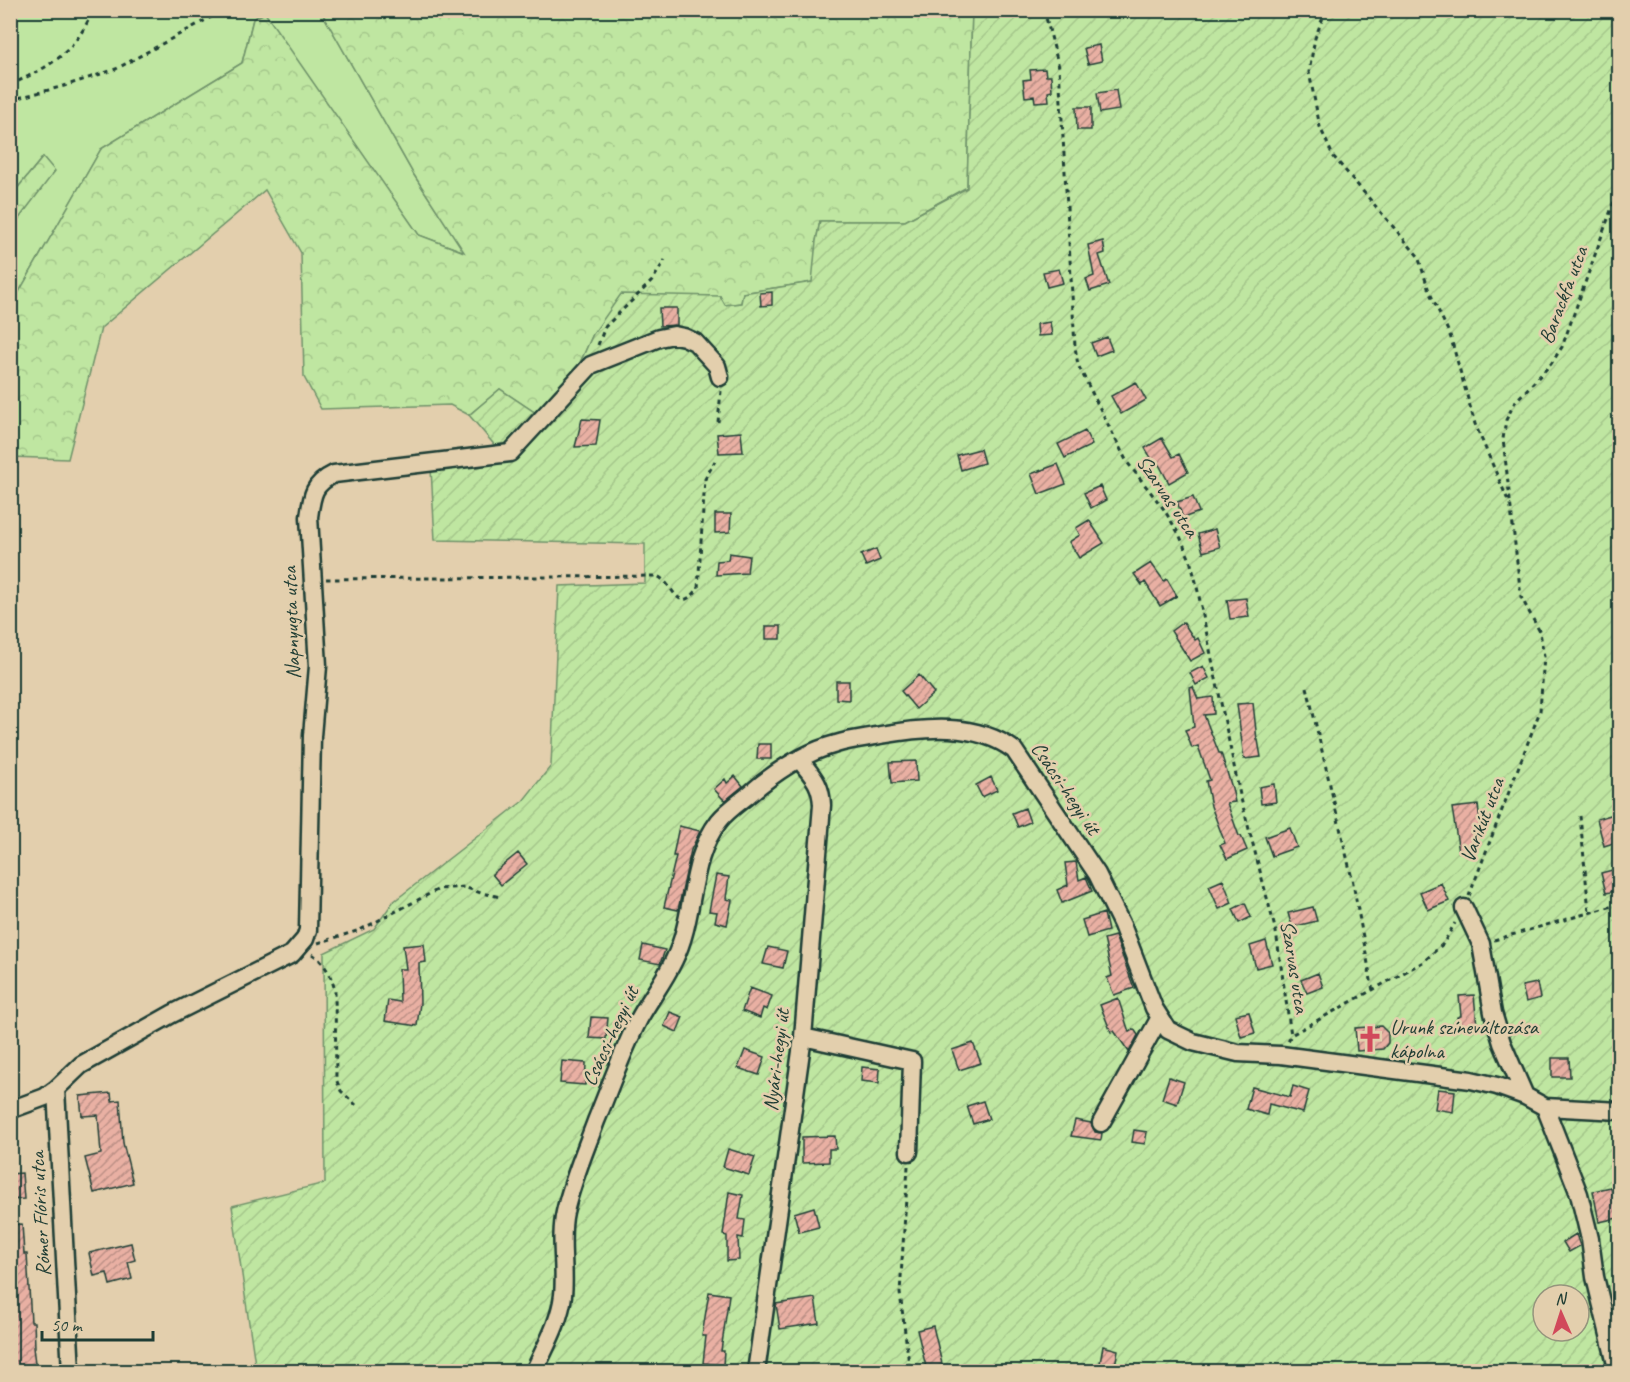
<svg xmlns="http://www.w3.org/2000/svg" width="1630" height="1382" font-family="Caveat,sans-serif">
<defs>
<pattern id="forest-crowns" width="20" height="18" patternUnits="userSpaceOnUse" patternTransform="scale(1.5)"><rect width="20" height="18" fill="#bfe6a1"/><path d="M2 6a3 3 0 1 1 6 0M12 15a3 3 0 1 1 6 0" fill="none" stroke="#a4c68b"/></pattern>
<pattern id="garden-furrows" width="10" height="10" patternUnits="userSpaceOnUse" patternTransform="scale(1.5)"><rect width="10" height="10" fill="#bfe6a1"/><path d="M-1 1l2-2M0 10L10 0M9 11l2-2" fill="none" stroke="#a4c68b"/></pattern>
<pattern id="building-hatch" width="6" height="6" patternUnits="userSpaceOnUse" patternTransform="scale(1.5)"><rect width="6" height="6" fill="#e9b0a3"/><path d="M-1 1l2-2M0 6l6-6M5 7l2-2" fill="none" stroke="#bc9086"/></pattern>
</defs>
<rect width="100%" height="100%" fill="#e3cfad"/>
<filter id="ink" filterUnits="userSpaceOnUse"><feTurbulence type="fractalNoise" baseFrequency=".0167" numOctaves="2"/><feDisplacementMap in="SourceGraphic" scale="12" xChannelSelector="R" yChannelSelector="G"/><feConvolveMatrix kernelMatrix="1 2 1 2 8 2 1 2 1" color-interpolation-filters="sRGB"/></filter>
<g filter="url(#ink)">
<!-- grass -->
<path fill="#bfe6a1" stroke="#6f926a" stroke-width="1.5" d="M11,11h310l93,164 51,77 -46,-17 -155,-222 -11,6 -11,44 -141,86 -90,157v-77l43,-58 -11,-14 -32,39z"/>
<!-- forest -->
<path fill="url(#forest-crowns)" stroke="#6f926a" stroke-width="1.5" d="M368,10l604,1 -5,176 -62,34h-85l-4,20 -3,41 -70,11 -2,10 -17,2 -4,-9 -127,38 -14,31 -43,48 -36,-24 -31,26 -19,-10 -129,4 -17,-32 -3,-124 -36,-63 -164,138 -33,131 -57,-2v-151l90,-157 141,-86 11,-44 12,-6 154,222 45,17 -50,-77 -93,-164z
M43,157l12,14 -44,58v-33z"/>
<!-- garden -->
<path fill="url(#garden-furrows)" stroke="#6f926a" stroke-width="1.5" fill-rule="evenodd" d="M972,11h647v1360h-1363l-24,-165 93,-23 -1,-230 50,-24 19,-27 130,-101 28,-35 8,-180 86,-3v-39l-210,-4 -4,-71 78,-7 -40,-47 31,-26 36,24 43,-48 14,-31 28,-40 99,2 5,9 16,-2 2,-10 69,-11 4,-41 4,-20h85l62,-33zM1543,1295h36v36h-36z"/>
<!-- building -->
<path fill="url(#building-hatch)" stroke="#1f3d34" stroke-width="1.5" d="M1099,45l3,16 -14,3 -4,-16z
M1045,69l1,7h5l1,15 -4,1 1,9 -14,1 -1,-6 -9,1 -2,-17 8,-1 -1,-9z
M1116,90l3,20 -19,3 -3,-20z
M1076,107h15v23h-14z
M1103,241l2,12 -6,2 10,30 -19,6 -4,-12 8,-3 -6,-31z
M1059,269l4,14 -16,4 -4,-15z
M772,292v13l-11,1 -1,-13z
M659,308h18v17l-17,1z
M1050,322l2,13 -14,1 -1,-12z
M1107,337l5,13 -16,6 -5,-13z
M1136,382l10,18 -25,14 -10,-18z
M582,419l18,1 -4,26 -21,1z
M1085,431l7,14 -27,13 -7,-14z
M741,432l2,20 -24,1 -2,-19z
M1162,438l11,19 6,-3 9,18 -19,11 -12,-22 -3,2 -9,-15z
M980,449l4,14 -23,7 -4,-15z
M1058,464l8,20 -27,10 -8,-20z
M1100,486l6,14 -15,8 -7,-15z
M1193,497l6,15 -16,6 -6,-16z
M715,514h16l-1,18 -15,1z
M1089,520l15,23 -25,15 -10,-16 11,-7 -4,-7z
M1215,529l5,18 -17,5 -5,-18z
M876,549l4,11 -14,6 -5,-11z
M729,553l20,3 -2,17 -31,2 1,-14 11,-1z
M1151,563l13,18 3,-2 10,17 -17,10 -15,-24 -3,3 -8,-11z
M1246,598l3,19 -19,2 -3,-19z
M1183,622l12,18 3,-2 7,15 -15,8 -19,-30z
M766,626h15v13h-15z
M1203,666l6,12 -13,7 -6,-12z
M919,675l15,18 -18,16 -15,-18z
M836,681h13v19l-13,-1z
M1193,687l5,12 15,-2 1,17 -10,1 15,38h2l11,35 3,14 -8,1 12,33h2l6,14 -20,9 -7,-14 5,-2 -14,-37 -5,-25 4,-1 -12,-34 -6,2 -7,-18 9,-3 -4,-39z
M1253,703l4,37h1l3,17 -17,2 -7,-55z
M758,744h13v15h-14z
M916,761l1,20 -25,2 -2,-21z
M735,776l8,10 -17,14 -3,-1 -9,-10 11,-10 2,4z
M991,777l6,13 -15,7 -6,-12z
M1274,784l2,18 -15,2 -2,-17z
M1478,805l4,30 -9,2 2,13 -16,2 -7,-44z
M1025,808l5,14 -12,5 -6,-14z
M1614,814l6,18v9l-16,5 -7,-27z
M679,826l21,5 -9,19 -13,60 -14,-3 12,-51h-3z
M1290,828l7,19 -25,9 -7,-19z
M518,853l9,11 -26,21 -9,-11z
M1076,862l3,18 7,-3 6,14 -30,12 -5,-13 11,-5 -3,-22z
M1620,868v22l-14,3 -5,-20z
M716,875l13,2 -3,22 6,1 -5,25 -12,-3 2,-10 -8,-1z
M1223,880l9,23 -13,6 -10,-23z
M1441,883l8,18 -21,9 -8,-18z
M1245,903l6,14 -12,6 -6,-14z
M1313,907l4,14 -25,6 -4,-14z
M1104,913l4,18 -21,6 -5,-17z
M1115,936l19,52 -20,7 -7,-17 5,-2 -8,-37z
M1266,941l6,23 -16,4 -6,-22z
M424,944l2,18 -7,1 1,40 -3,23 -32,-5 3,-21 12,2 -1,-33h7l-3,-23z
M643,945l22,5 -5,14 -20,-4z
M768,947l19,4 -4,17 -20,-4z
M1318,973l5,14 -16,6 -6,-13z
M1537,983l3,15 -14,4 -4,-16z
M750,988l22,8 -5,14 -4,-2 -3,10 -18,-7z
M1474,995l3,31 -19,2 -1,-11 4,-1 -2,-20z
M1118,998l11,34 5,-3 4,6 -9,17 -15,-21 -3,1 -11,-27z
M670,1012l13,5 -6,15 -13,-6z
M1249,1012l6,21 -14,4 -6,-22z
M591,1017l17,1 -2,21 -17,-1z
M1381,1026l7,7v10l-5,6 -26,2 -2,-23z
M973,1043l8,20 -22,7 -7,-20z
M745,1050l20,7 -6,18 -21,-7z
M1552,1058h17l1,19h-18z
M562,1061l24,2 -1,22 -25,-2z
M862,1067l18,2 -1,14 -18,-2z
M1169,1077l15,5 -7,22 -15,-5z
M1293,1086l16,5 -6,22 -34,-9 -2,11 -21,-6 6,-22 38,10z
M1438,1089l17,2 -2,21 -18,-3z
M111,1093l1,8 8,-1 3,43 10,40 -39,10 -9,-35 16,-4 -3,-39 -16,1 -2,-20z
M983,1101l6,18 -16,5 -6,-18z
M1075,1120l16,3 4,9 7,1 -1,7 -30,-4z
M1134,1130l13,2 -2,12 -13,-2z
M835,1136l1,13h-7v13l-27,1v-26z
M728,1149l27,8 -6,18 -26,-8z
M22,1173l2,26 -14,1v-26z
M1611,1187l7,31 -19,4 -6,-31z
M729,1192l14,3 -4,24 6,1 -2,18 -5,-1 1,23 -12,1v-25l-4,-1z
M814,1207l5,20 -20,5 -5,-19z
M22,1224l2,30h3l4,68h3l1,25h-2l3,24h-26v-146z
M1576,1234l4,12 -11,6 -6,-10z
M131,1243l4,17 -7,2 4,17 -22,6 -3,-12 -13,3 -5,-23z
M709,1292l20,3 -8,56h3l-1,14 -20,-2 3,-27h-4z
M815,1298l4,25 -39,6 -4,-25z
M933,1326l10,42 -16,3 -10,-41z
M1103,1346l15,4 -4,21 -15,-2z"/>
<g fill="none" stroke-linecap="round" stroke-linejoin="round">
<defs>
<path id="minor" d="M1464,908l17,36 12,69 9,30 23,53
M803,1037l109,24 -3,91
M56,1089l15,283
M1545,1107l34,87 11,45 5,38 23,95
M10,1110l35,-13 11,-8 25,-24 91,-51 120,-60 13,-15 3,-9 4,-194 6,-70 -9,-149c3,-22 4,-33 25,-43l176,-21 81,-88 68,-27 15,-3 10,2 11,5 22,24 3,11
M1101,1123l58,-104
M534,1372c11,-25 26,-50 29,-77 3,-27 -4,-57 2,-83 7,-31 20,-61 31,-91 14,-34 26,-69 43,-102 11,-20 25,-38 35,-59 22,-44 14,-99 45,-139 7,-9 18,-17 27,-24 26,-23 56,-44 90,-53 15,-5 30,-6 45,-9 44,-8 95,-13 133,15l83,124 25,51 32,83 14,22 25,12 45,11 43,2 190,25 26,6 28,10 20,11 75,4
M756,1372l47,-335 19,-232c-1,-22 -10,-29 -23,-46"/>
</defs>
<!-- minor casing -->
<use href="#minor" stroke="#1f3d34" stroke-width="21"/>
<!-- path -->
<path stroke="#1f3d34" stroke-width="3" stroke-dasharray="4.5 4.5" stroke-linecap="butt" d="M1044,10l15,57 16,280 3,18 49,97 36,46 16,26 11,26 6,22 44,213 36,137 15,103
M1326,10l-11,28 -6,34 11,55 13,29 85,100 11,35 21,44 25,89 35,81
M10,85c41,-19 65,-32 83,-75
M10,100l54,-14 52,-17 108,-59
M598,345l7,-18 47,-46 13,-21
M718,422l3,-31
M326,579l331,-3c18,8 19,40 41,13l7,-110 10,-18
M1307,687l46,196 20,108
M1580,816l9,96
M1469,896l71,-185 4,-55 -4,-24 -19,-35 -18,-158 3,-19 9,-18 36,-38 11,-17 58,-162
M1494,940l126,-36
M318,943l42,-13 79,-41 25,-2 17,6 20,4
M312,954c13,8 19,22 23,36l1,89 5,12 15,14
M1288,1041l3,-6 132,-73 20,-18 12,-21
M908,1166l-8,127 10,79"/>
<!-- minor -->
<use href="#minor" stroke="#e3cfad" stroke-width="16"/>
</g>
</g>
<!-- icons -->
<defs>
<symbol id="church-bare" viewBox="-9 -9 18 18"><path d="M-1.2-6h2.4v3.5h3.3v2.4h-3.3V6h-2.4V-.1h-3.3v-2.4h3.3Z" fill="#d1495b" stroke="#e3cfad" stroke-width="2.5" paint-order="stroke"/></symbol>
</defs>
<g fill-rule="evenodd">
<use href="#church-bare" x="1351" y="1020" width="38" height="38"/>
</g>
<g text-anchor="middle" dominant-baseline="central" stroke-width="5" stroke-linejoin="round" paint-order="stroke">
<!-- street labels -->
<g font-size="21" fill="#1f3d34" stroke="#e3cfad">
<text transform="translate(1563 295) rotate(-69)">Barackfa utca</text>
<text transform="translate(1168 496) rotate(56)">Szarvas utca</text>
<text transform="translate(291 623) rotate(-92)">Napnyugta utca</text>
<text transform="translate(1066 788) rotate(56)">Csácsi-hegyi út</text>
<text transform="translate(1482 820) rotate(-69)">Varikút utca</text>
<text transform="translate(1295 967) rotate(81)">Szarvas utca</text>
<text transform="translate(610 1036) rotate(-65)">Csácsi-hegyi út</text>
<text transform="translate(776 1060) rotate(-83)">Nyári-hegyi út</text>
<text transform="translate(40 1214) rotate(-93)">Rómer Flóris utca</text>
</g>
<!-- poi labels -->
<g font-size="21" fill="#1f3d34" stroke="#e3cfad" text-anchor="start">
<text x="1390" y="1027">Urunk színeváltozása<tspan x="1390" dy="24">kápolna</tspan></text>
</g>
</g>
<!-- margin -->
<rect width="1630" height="1382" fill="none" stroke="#e3cfad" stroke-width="36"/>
<rect x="18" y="18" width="1594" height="1346" fill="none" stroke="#1f3d34" stroke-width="2" filter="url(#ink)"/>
<!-- north arrow -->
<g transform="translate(1561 1313) rotate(357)"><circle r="28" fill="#e3cfad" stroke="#95957d" stroke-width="1.5"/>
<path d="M0-4.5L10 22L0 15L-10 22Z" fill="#d1495b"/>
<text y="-9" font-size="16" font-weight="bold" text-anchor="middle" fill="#1f3d34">N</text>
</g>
<!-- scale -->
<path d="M42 1331v9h111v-9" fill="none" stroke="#1f3d34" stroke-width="3"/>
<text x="51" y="1331" font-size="18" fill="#1f3d34" stroke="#e3cfad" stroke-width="4.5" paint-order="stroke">50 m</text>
</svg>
